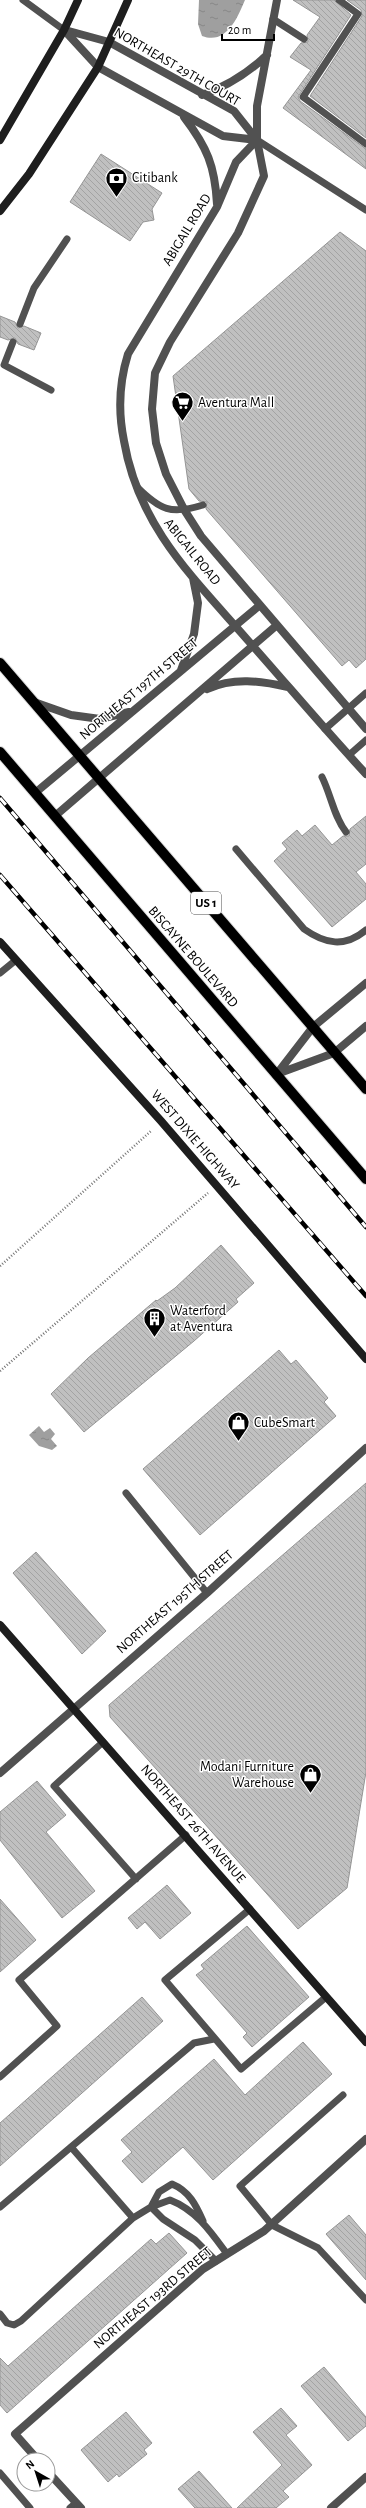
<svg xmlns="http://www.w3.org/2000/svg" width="366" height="2508" font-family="'Alegreya Sans',sans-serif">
<defs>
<pattern id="water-ripples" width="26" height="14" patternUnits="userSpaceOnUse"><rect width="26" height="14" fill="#9f9f9f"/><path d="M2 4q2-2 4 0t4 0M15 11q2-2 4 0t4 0" fill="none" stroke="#878787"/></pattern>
<pattern id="building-back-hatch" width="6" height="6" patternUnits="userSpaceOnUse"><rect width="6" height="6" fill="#c0c0c0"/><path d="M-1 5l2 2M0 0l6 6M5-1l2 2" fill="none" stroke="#a3a3a3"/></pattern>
</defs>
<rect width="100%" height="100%" fill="#fff"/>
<!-- water -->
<path fill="url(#water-ripples)" d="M245,0c-8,19 -19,45 -43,36l-4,-12 1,-24z
M39,1426l5,6 6,-4 5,6 -4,5 6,7 -5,4 -13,-4 -10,-11z"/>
<!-- building -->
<path fill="url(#building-back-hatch)" stroke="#959595" d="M293,0h41l17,15 -53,82 2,4 66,48v20l-83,-61 28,-38 -21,-13 11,-14 7,-1 -1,-7 13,-18z
M347,0h19v138l-56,-42 52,-80 -1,-6z
M101,154l61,39 -10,16 2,11 -11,2 -13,19 -60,-39z
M340,232l26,19v408l-10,9 -7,-8 -7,6 -136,-157 1,-7 -8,-1 -10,-12 -16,-113z
M0,316l15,6 3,6 6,-2 17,7 -7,17 -16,-6 -3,-6 -7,2 -8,-3z
M366,816v48l-10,8 10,12v15l-34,28 -58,-66 13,-12 -5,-6 15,-13 5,6 13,-11 17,20 11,-9h6l1,-7z
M221,1245l33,38 -18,16 2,3 -44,39 -110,91 -33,-38 37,-36 68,-58 1,1 18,-13z
M279,1350l12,14 5,-4 32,38 -4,4 12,14 -136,119 -57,-66z
M366,1483v289l-19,116 -49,41 -188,-212 -1,-12z
M36,1552l70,79 -24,23 -69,-81z
M37,1781l29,34 -20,17 49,59 -33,27 -62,-78v-28z
M167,1885l24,28 -31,26 -15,-17 -8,7 -9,-11z
M0,1899l36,41 -36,32z
M247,1926l62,71 -57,50 -9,-10 4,-4 -51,-58 8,-6 -3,-4z
M142,1997l21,24 -163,145v-43z
M303,2042l29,32 -119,106 -30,-33 -41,36 -20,-22 10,-9 -11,-12 93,-81 31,36z
M349,2215l17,20v45l-40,-46z
M169,2233l18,20 -180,160 -7,-8v-47l8,8 143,-127 5,5z
M324,2367l42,50v9l-18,15 -47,-55z
M281,2408l16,18 -11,9 26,30 -29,26 6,6 -13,11h-39l45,-43 -29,-33z
M126,2412l26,31 -8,7 3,4 -28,23 -2,-3 -9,8 -27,-32z
M199,2471l33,37h-37l-17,-19z"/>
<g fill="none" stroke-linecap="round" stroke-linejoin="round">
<defs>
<path id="primary" d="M0,663l366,426
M0,752l366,427"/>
</defs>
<!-- primary casing -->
<use href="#primary" stroke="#dbdbdb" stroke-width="12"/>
<!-- path -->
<path stroke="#737373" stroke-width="2.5" stroke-dasharray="1 2" stroke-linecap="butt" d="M0,1266l152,-136
M0,1371l208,-178"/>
<!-- lane -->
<path stroke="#515151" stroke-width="7" d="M23,0l41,30
M339,0l19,14 -55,83 63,47
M273,19l31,20
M257,140l109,70
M20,324l14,-36 33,-49
M13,342l-9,23 47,25
M137,487c23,23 34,28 66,18
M325,729l41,-36
M349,755l17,-15
M322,777c9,18 12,40 24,55
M236,849l68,80c21,15 41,19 62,1
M0,973l16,-13
M126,1493l81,100
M103,1742l-49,44 82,93
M250,1909l-85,71 76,89 85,-72
M0,2077l57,-51 -38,-46 167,-145
M343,2095l-103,91 32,39 46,23 48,52
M71,2147l62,71
M0,2207l194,-164 20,-4
M151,2207l8,-15 13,-8c17,7 24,21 31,37
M151,2207l12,12 32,21 21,21
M0,2314l7,9 7,2 7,-4 112,-103 18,-11 19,-7c26,10 41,32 57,54
M0,2473l30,35
M70,2508l6,-5"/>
<!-- street -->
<path stroke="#515151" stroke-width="8" d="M277,0l-20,106v34l7,36 -26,57 -68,109 -15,31 -3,36 4,34 10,31 19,37 16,25 165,193
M64,30l34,37 125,69 34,4
M65,30l44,12 125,69 23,29
M202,95c26,-9 45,-21 65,-40
M184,117c23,30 31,49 33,87
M257,140l-21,22 -19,45 -89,147c-9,29 -10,58 -4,87 15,88 72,139 128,204 38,43 75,87 114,129
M181,670l13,-36 4,-31 -5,-25
M207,689c27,-12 53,-8 81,-2
M34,702l37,13 29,4 29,-7
M35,793l225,-188
M55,816l222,-191
M277,1074l57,-21 32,-27
M276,1075l37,-48 53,-44
M0,1773l207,-180 159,-145
M38,2460l-23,-26 188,-165 61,-38 102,-92
M48,2472l33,36
M331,2508l35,-31"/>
<!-- secondary -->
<path stroke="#1e1e1e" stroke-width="8" d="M0,140l64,-110 14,-30
M0,211l29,-37 69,-107 30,-67
M0,942l161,179 205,238
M0,1625l366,417"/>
<!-- primary -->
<use href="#primary" stroke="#000" stroke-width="10"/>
<defs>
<path id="rail" d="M0,798l366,429
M0,875l366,421"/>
</defs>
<!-- rail casing -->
<use href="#rail" stroke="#000" stroke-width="4.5"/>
<!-- rail -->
<use href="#rail" stroke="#fff" stroke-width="3" stroke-dasharray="9" stroke-linecap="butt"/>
</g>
<!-- icons -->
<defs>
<symbol id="bank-pin" viewBox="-11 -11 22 30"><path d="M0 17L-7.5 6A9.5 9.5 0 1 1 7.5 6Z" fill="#000" stroke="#fff"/><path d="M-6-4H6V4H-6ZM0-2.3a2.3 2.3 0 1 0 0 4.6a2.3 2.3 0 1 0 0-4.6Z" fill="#fff"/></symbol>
<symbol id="supermarket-pin" viewBox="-11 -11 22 30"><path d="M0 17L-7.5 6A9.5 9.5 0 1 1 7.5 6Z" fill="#000" stroke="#fff"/><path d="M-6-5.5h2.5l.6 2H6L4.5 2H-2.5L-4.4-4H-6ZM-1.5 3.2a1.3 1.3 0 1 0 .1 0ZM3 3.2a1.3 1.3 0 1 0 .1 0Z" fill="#fff"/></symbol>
<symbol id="building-pin" viewBox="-11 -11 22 30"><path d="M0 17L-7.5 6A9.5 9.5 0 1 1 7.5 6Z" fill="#000" stroke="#fff"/><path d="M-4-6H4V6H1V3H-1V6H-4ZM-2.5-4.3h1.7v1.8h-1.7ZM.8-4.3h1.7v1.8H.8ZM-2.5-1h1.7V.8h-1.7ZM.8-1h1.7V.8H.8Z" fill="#fff"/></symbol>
<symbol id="shop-pin" viewBox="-11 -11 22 30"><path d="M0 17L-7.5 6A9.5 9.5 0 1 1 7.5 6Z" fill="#000" stroke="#fff"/><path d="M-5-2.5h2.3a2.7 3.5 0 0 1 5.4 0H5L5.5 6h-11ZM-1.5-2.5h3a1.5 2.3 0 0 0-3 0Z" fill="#fff"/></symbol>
</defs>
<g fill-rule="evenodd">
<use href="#bank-pin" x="104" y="166" width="25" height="34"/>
<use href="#supermarket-pin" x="170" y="390" width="25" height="34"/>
<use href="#building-pin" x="142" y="1306" width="25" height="34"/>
<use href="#shop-pin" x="226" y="1410" width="25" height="34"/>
<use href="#shop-pin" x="298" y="1762" width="25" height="34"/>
</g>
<g text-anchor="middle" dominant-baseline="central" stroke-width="3" stroke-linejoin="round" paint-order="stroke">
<!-- shield labels -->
<rect fill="#fff" stroke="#4c4c4c" stroke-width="1" x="191" y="892" width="30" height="22" rx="3"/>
<g font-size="13" font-weight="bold" fill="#000">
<text x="206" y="903">US 1</text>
</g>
<!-- street labels -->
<g font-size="14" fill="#000" stroke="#fff">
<text transform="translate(177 67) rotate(30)">NORTHEAST 29TH COURT</text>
<text transform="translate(187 230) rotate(-59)">ABIGAIL ROAD</text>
<text transform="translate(192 552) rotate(51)">ABIGAIL ROAD</text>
<text transform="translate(139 689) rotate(-40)">NORTHEAST 197TH STREET</text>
<text transform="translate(193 957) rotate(49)">BISCAYNE BOULEVARD</text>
<text transform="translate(195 1140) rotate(49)">WEST DIXIE HIGHWAY</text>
<text transform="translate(175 1602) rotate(-41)">NORTHEAST 195TH STREET</text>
<text transform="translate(193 1824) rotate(49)">NORTHEAST 26TH AVENUE</text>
<text transform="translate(153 2298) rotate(-40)">NORTHEAST 193RD STREET</text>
</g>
<!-- poi labels -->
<g font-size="14" fill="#000" stroke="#fff" text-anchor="start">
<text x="132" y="178">Citibank</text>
<text x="198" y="403">Aventura Mall</text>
<text x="170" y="1311">Waterford<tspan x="170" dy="16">at Aventura</tspan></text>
<text x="254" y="1423">CubeSmart</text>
<text x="294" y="1767" text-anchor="end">Modani Furniture<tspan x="294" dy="16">Warehouse</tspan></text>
</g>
</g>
<!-- north arrow -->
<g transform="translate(36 2472) rotate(321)"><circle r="19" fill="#ffffff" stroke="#999999"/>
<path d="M0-3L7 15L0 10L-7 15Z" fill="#000000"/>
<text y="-6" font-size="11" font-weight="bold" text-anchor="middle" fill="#000000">N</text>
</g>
<!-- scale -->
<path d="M222 34v6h52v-6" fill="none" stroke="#000000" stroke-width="2"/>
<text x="228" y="34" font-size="12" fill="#000000" stroke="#ffffff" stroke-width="3" paint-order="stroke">20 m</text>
</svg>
